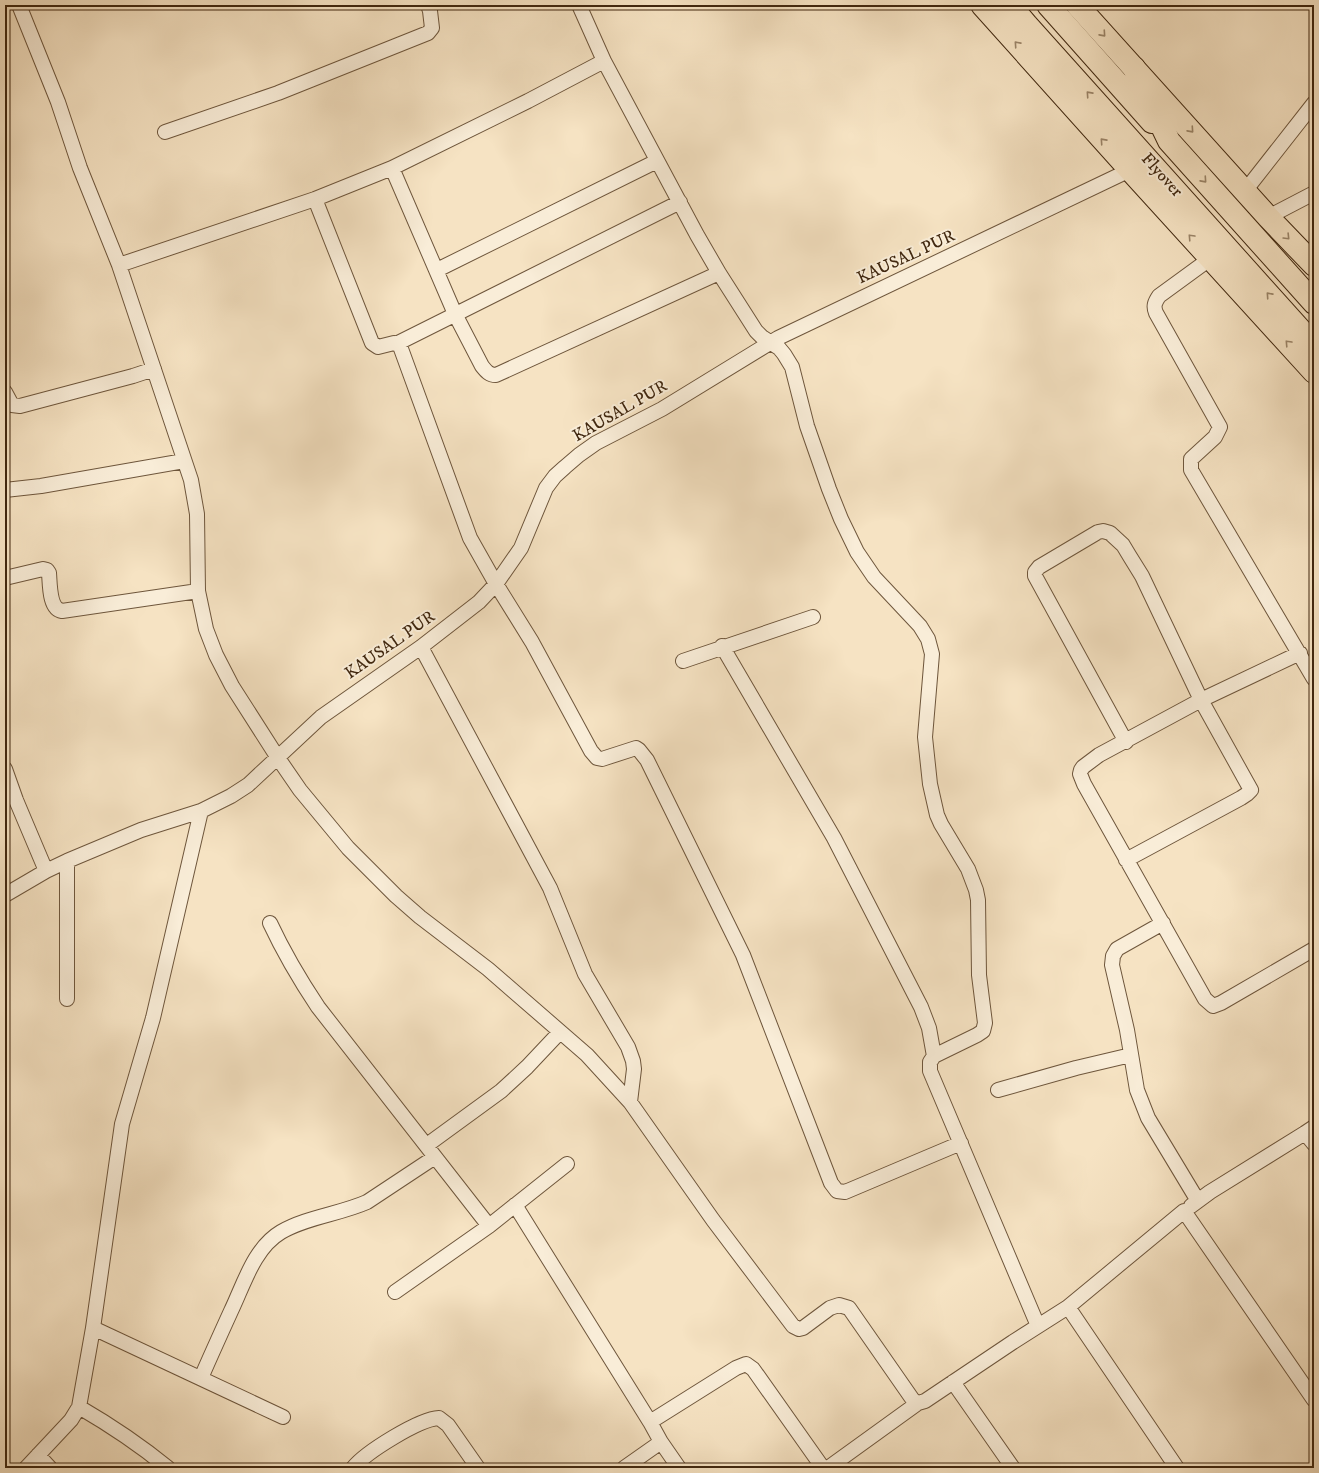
<svg xmlns="http://www.w3.org/2000/svg" width="1319" height="1473" font-family="'IM FELL DW Pica',serif">
<rect width="100%" height="100%" fill="#f6e3c3"/>
<filter id="stains"><feTurbulence type="fractalNoise" baseFrequency=".005" numOctaves="4"/><feColorMatrix values="0 0 0 0 .2 0 0 0 0 .09 0 0 0 0 .02 0 0 0 .5 -.17"/></filter>
<radialGradient id="worn" r=".72"><stop offset=".6" stop-color="#630" stop-opacity="0"/><stop offset="1" stop-color="#630" stop-opacity=".3"/></radialGradient>
<g fill="none" stroke-linecap="round" stroke-linejoin="round">
<defs>
<path id="street" d="M19,5l39,97 22,66 39,97 72,215 6,34 1,77 8,38 10,26 16,31 46,72 22,32 48,58 48,48 24,21 68,52 99,86 43,47 83,118 80,106 6,3 4,-1 27,-20 9,-3 10,3 64,92 5,3 7,-2 88,-59 55,-35 109,161
M579,5l25,56 93,174 22,38 37,58 6,6 17,11 5,6 8,13 15,59 22,63 12,30 16,33 17,25 46,49 8,13 4,15 -7,83 5,47 7,31 4,9 27,45 8,21 2,10 1,75 6,48 -2,8 -6,4 -43,21 -4,6v9l108,255
M165,132l113,-39 150,-60 4,-5 -2,-17 -2,-6
M392,168l63,146 27,52c4,5 7,9 14,9l223,-102
M1245,191l69,-88
M315,199l57,144 6,4 16,-4 6,3 70,192 26,46 36,58 59,109 6,7 5,1 34,-11 3,2 8,10 96,195 88,228 6,8 8,1 116,-49
M1268,217l46,-24
M1211,258l-52,38c-4,6 -6,10 -3,17l64,114 -5,10 -24,22v11l123,209
M119,265l196,-66 77,-31 136,-67 76,-40
M437,270l220,-109
M396,344l284,-142
M5,392l7,13 8,1 113,-30 21,-7
M5,490l36,-4 143,-25
M5,578l38,-9 4,1 2,3c1,11 0,36 13,38l136,-20
M722,646l112,192 87,169 8,21 5,28
M421,647l129,241 35,86 43,73 5,14 1,8 -4,33
M1300,653l-99,47 -102,55 -16,12 -2,3 -1,4 4,10 121,215 8,7 8,-3 93,-54
M683,661l130,-44
M1126,742l-91,-166v-4l4,-5 59,-35 5,-1 7,2 13,12 6,10 13,21 59,124 50,90 -4,4 -6,4 -115,62
M5,769l11,31 30,71
M201,811l-48,207 -31,106 -29,204 190,89
M67,861v138
M5,895l41,-24 21,-10 74,-31 60,-19 30,-15 17,-11 73,-68 100,-70 58,-45 17,-18 25,-36 25,-60 9,-12 10,-9 14,-12 17,-12 66,-34 116,-71 352,-168
M270,923c14,30 30,57 48,84l171,219
M1163,923l-46,26 -4,7 -1,9 15,65 10,60 11,28 50,83
M998,1090l78,-22 55,-13
M1314,1127l-9,6 9,11
M427,1145l74,-54 26,-24 33,-35
M515,1205l135,217 86,-54 10,-4 7,5 70,99
M1191,1206l19,-14 95,-59
M395,1292l94,-66 78,-62
M1068,1307l116,-96 130,189
M201,1378c10,-23 20,-45 30,-67 13,-27 23,-63 50,-79 26,-15 59,-18 86,-30l68,-45
M953,1382l60,86
M79,1407c31,18 61,38 89,61
M661,1442l18,26
M38,1455l12,13
M26,1468l45,-48 8,-13 14,-79
M353,1468c13,-16 66,-49 86,-50l9,7 30,43
M624,1468l37,-26 -11,-20
M828,1468l90,-65"/>
<path id="primary" d="M982,5l148,165 184,202
M1077,5l191,212 46,48"/>
<path id="highway" d="M1010,5l17,20 287,320
M1048,5l104,117
M1134,68l35,73 145,162"/>
</defs>
<!-- street casing -->
<use href="#street" stroke="#6e563c" stroke-width="16"/>
<!-- primary casing -->
<use href="#primary" stroke="#40270f" stroke-width="24"/>
<!-- highway casing -->
<use href="#highway" stroke="#40270f" stroke-width="24"/>
<!-- street -->
<use href="#street" stroke="#f9edd8" stroke-width="14"/>
<!-- primary -->
<use href="#primary" stroke="#f6e3c3" stroke-width="22"/>
<!-- highway -->
<use href="#highway" stroke="#f6e3c3" stroke-width="22"/>
</g>
<!-- one-way arrows -->
<defs><path id="oneway-chevron" d="M-2-3.5L2.5 0L-2 3.5" fill="none" stroke-width="1.6" stroke-linecap="round" stroke-linejoin="round"/></defs>
<g stroke="#9b8569">
<use href="#oneway-chevron" transform="translate(1103 34) rotate(48)"/>
<use href="#oneway-chevron" transform="translate(1017 44) rotate(-132)"/>
<use href="#oneway-chevron" transform="translate(1089 94) rotate(-132)"/>
<use href="#oneway-chevron" transform="translate(1191 130) rotate(48)"/>
<use href="#oneway-chevron" transform="translate(1103 141) rotate(-132)"/>
<use href="#oneway-chevron" transform="translate(1204 180) rotate(48)"/>
<use href="#oneway-chevron" transform="translate(1191 237) rotate(-133)"/>
<use href="#oneway-chevron" transform="translate(1287 237) rotate(46)"/>
<use href="#oneway-chevron" transform="translate(1269 295) rotate(-132)"/>
<use href="#oneway-chevron" transform="translate(1288 343) rotate(-133)"/>
</g>
<g text-anchor="middle" dominant-baseline="central" stroke-width="4" stroke-linejoin="round" paint-order="stroke">
<!-- street labels -->
<g font-size="17" fill="#40270f" stroke="#f9edd8">
<text transform="translate(1162 175) rotate(48)">Flyover</text>
<text transform="translate(906 257) rotate(-25)">KAUSAL PUR</text>
<text transform="translate(620 411) rotate(-30)">KAUSAL PUR</text>
<text transform="translate(390 645) rotate(-35)">KAUSAL PUR</text>
</g>
</g>
<!-- margin -->
<rect width="1319" height="1473" fill="none" stroke="#f6e3c3" stroke-width="20"/>
<rect x="6" y="6" width="1307" height="1461" fill="none" stroke="#40270f" stroke-width="2"/>
<rect x="10" y="10" width="1299" height="1453" fill="none" stroke="#40270f"/>
<rect width="100%" height="100%" filter="url(#stains)"/>
<rect width="100%" height="100%" fill="url(#worn)"/>
</svg>
